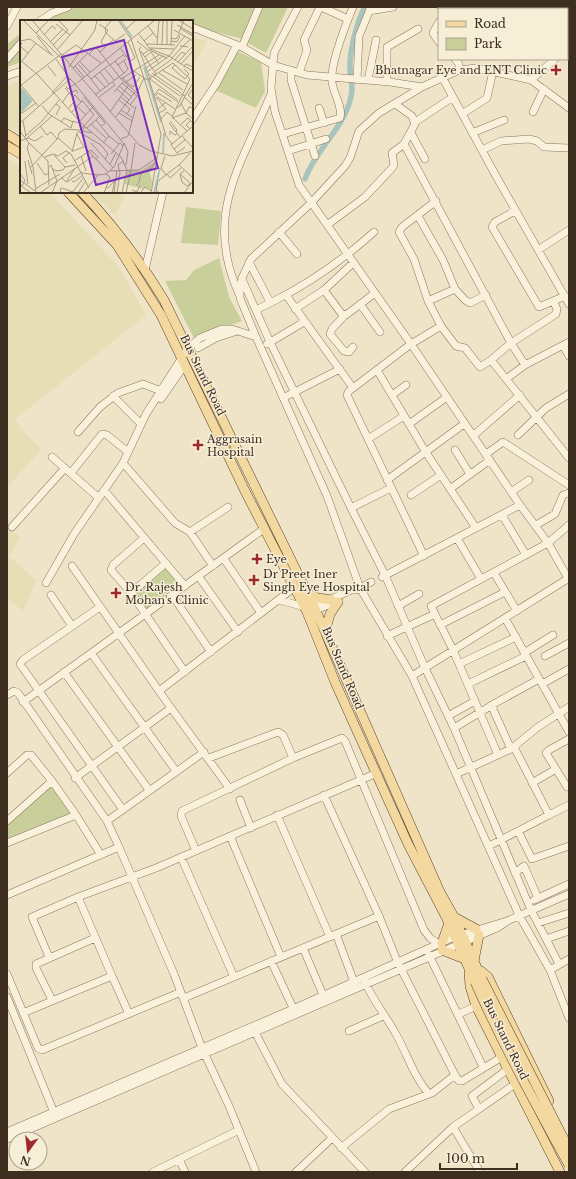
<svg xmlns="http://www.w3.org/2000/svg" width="576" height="1179" font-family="'Libre Baskerville',serif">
<rect width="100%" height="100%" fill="#f0e4c8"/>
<!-- farmland -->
<path fill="#e6deb5" d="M192,37l15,4 -15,28z
M21,80v55l-14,-8v-41z
M7,158l14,10v24h28l70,75 27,48 -132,105 27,30 -34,37z
M90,192h37l-12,23z
M7,526l13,11 -11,19 27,24 -13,31 -16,-13z"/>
<!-- green -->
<path fill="#c9cf9b" d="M72,7h216l-22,46 -27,-15 -47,-12v-5c-14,0 -28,-3 -42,0h-114l8,-7z
M21,33v29l-13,5 -1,-23z
M232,49l29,13 4,29 -9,17 -41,-18z
M186,207l35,4 -3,34 -37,-2z
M219,258l10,39 13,24 -48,17 -29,-57 21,-1 8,-10z
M164,565l16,20 -34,26 -13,-18z
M52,784l20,30 -65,26v-14z"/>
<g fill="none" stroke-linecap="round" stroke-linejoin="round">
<!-- canal -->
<path stroke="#a9c4bc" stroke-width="5.5" d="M305,179c11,-30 39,-51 46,-82 3,-11 -1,-17 -1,-28 -1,-15 7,-49 15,-62"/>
<defs>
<path id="minor" d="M298,7l-24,46 -3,35 4,24 24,73 112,159 109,161 28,38 21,37
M321,7l27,12
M441,7l3,2
M449,9l1,-2
M369,11l24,-4
M40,21l12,-8 16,-6
M439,22l-6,11 6,9
M7,26l10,-19
M192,27l50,20 31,18 34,10 83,7 32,5
M242,47l17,-40
M567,48l2,-2
M7,59l14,-16
M455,59l4,5v6
M555,59l-24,21 -55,-12 -17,2 -37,17 -43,26 -20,18 -9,27 -5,8 -34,37 -60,56 -9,19 -2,12v8l16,39 71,159 33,92 52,88 107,239 31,55 19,-11
M291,70v10l24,76
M299,73l8,-23 -3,-10 16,-33
M7,76l14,-5
M442,77l54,99 73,128
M357,80l2,-44 12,-29
M368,80l8,-40
M531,80l38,28
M387,81v-34l31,-18
M319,108l5,15
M533,112l11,-23
M462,114l25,-16 6,-27
M192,120l24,-36 21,-39
M415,122l38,-25
M411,133l14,26
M472,133l32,-13
M283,134l57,-16c3,-12 -7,-25 -8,-36 -2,-18 14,-58 21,-75
M404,144l107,199 14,22
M482,150l19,-9 28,-2 8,2 7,6 25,1
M288,151l38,-12
M436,201l-34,26 -3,5 15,27 14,42 13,25 15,20 9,2 15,19 11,-7 78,98
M515,211l-20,11 -3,5 47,80 26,-11
M418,216l25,44 12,29 10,11 5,3 16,-8
M327,225l38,-28 27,-29 2,-3 -2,-12 12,-9 11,-20 -3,-8 -17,-12
M279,232l18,22
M538,250l31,-20
M249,262l20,38 3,2c36,-18 72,-43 102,-70
M145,270l18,-78
M242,279l28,63 81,166
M324,290l29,-27
M239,294c-36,-79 2,-129 32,-200
M286,295l67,93 58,-44 30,-18
M428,301l27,-12
M360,304l20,28
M295,309l29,-19 17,23 5,2 29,-22
M256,310l16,-8
M345,315l-13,14 -2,5 14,17 5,1 4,-5
M267,344l37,-22
M563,345l6,11
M198,348l18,-10 21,-7
M491,360l20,-17 45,-29 1,-5 -4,-8
M377,370l48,81 51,77
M506,379l19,-14 44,-23
M353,388l-4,3 -2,4 77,161
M392,395l14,-10
M113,396l28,28
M283,398l57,-29
M161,399l23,-33
M409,424l38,-27
M78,432l22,-25 18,-14 25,-9 18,7
M474,435l46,-40
M518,435l28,-27 23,-14
M368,439l36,-23
M455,450l15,24
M486,454l17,-12 66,43
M52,457l47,41
M123,463l52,60 15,9 23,34
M71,473l31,-39 5,1 21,17
M387,480l77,-56
M391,488l-40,20 34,67 40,93 29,60 77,182 28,54
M450,489l40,-29
M104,490l81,96
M511,492l18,-12
M411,495l30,-20
M502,515l24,40
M536,525l19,-11 8,-19 6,-2
M12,527l53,-59
M190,532l38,-25
M144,538l-31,27 -2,5 20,23 54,79
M457,538l24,41
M224,559l37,54
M72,566l87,125
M494,573l23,38
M199,577l39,55
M382,577l138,-72
M46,583l28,-49 49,-71 23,-49 42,-66 12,-10 22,-9h10l24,8
M131,593l35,-30
M51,595l21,31
M172,595l39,57
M279,600l26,7h9l37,-17h6l14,-8
M398,606l21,-12
M100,607l-77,53 -3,4 103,146
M313,611l26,-10
M505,618l64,114
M440,625l65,-33
M387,636l48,-22
M91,653l85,118
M524,653l29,-18
M545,656l24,-13
M459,664l57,-27
M64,672l85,118
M412,676l157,-98
M468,684l58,-28
M542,684l27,-15
M7,695l7,-4 4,2 89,128 12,26
M23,702l242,-174
M490,706l49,-27
M171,708l59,81
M448,716l27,-15
M454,728l35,-21h3l19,42
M514,747l35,68 20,-10
M498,755l-45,-105 -22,-44 117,-63 21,-18
M209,758l69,-26 5,3 10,23
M7,773l20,-18h4l21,26 24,34
M456,774l55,-25 27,-22 31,-20
M75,778l96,-70 -12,-17 136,-104
M532,783l24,-14
M567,787l-21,-34 3,-3 20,-11
M240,800l11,28
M277,815l53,122
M7,821l45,-40
M107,821l97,-69
M518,831l14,28 37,-13
M230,836l51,121
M7,843l69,-28 25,40
M489,846l60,-31
M196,851l-15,-35 1,-5 111,-53 49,-20 3,3 79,189 6,8 9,6
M181,857l53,120
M515,873l9,-7 14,32
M7,895l112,-48 55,127 28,74 27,58 27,66
M78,897l78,-29 221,-95
M534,900l35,-16
M379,916l19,47 57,112
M538,923l31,-10
M336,934l18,48
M546,939l23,-8
M303,948l20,47
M429,955l54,112
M49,957l-17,-40 46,-20 34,79
M271,961l24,51
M550,970l19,48
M7,974l31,74 4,2 139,-58
M364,980c9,21 23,37 33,56 11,20 17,41 32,58
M7,997l48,118
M184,998l195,-82 -55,-121
M52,1000l-16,-32v-4l59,-26
M23,1013l89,-37 17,38
M459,1014l17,-8
M349,1031l34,-15
M255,1032l27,52 83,88
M479,1109l-7,-13 36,-27
M453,1127l27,45
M7,1132l286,-123 161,-72 53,-16 62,-27
M7,1139l492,-212 7,-5
M341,1148l48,-39 43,-16 23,-18 4,6h3l40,-24
M179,1159l6,13
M153,1172l86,-42
M296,1172l36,-34
M405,1172l48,-45 65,-45"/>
<path id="major" d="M7,134l14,9
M7,146l14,8
M68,192l49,53 44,70 84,176 62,121 28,70 73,162 39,75 28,63
M82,192c31,33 59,70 82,108l152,311 124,281 14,25 28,62
M307,593l11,5 13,2
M325,632l5,-18 8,-12
M454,917l22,12
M442,943l7,-20
M442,950l23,9
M474,961l5,-26
M481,971l7,6 61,124
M469,973l1,13 6,20 84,166"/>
</defs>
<!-- minor casing -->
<use href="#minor" stroke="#8d765c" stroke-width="8"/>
<!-- major casing -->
<use href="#major" stroke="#5b4430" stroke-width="10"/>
<!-- minor -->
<use href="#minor" stroke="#faf1dc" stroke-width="7"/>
<!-- major -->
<use href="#major" stroke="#f3d9a0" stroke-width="9"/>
<defs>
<path id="major-bridge" d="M482,979l87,170
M475,982c28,63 61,123 94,183"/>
</defs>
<!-- major-bridge casing -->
<use href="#major-bridge" stroke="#5b4430" stroke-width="10" stroke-linecap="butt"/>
<!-- major-bridge -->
<use href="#major-bridge" stroke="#f3d9a0" stroke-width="9"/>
</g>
<!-- markers -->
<g fill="#9e2a2b" stroke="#f7eed8" stroke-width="1.5">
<path d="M554 64h4v4h4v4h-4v4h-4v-4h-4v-4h4z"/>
<path d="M196 439h4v4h4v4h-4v4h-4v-4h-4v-4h4z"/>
<path d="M255 553h4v4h4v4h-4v4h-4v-4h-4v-4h4z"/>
<path d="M252 574h4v4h4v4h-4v4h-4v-4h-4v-4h4z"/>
<path d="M114 587h4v4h4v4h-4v4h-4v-4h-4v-4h4z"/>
</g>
<g text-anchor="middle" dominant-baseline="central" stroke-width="3" stroke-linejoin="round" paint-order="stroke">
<!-- poi labels -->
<g font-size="11" fill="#3d2e20" stroke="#f7eed8" text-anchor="start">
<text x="547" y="70" text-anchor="end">Bhatnagar Eye and ENT Clinic</text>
<text x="207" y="439">Aggrasain<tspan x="207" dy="13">Hospital</tspan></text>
<text x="266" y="559">Eye</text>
<text x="263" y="574">Dr Preet Iner<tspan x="263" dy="13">Singh Eye Hospital</tspan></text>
<text x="125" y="587">Dr. Rajesh<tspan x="125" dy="13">Mohan's Clinic</tspan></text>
</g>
<!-- street labels -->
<g font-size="11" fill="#3d2e20" stroke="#f7eed8">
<text transform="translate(203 375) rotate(64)">Bus Stand Road</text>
<text transform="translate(343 668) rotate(67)">Bus Stand Road</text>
<text transform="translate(506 1039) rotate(64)">Bus Stand Road</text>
</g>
</g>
<!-- overview -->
<g transform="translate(20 20)">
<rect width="173" height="173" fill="#f0e4c8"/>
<path d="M136,141l1,2 -8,7 3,11 -1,9 -5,-3 -3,2 -18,-5 3,-14 12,1z" fill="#c9cf9b"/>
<path d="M2,68l11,13 -11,11 -2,-3v-20z" fill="#a9c4bc"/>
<path fill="none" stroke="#a9c4bc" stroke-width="2" d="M100,0l12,17M124,47l17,55M143,133l1,-20M134,173l6,-25"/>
<path fill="none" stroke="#a89b85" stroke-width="1" d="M3,0l38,38M12,0l29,34M92,0l-7,8 3,2 -2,3 9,8 10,-7M98,0l13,19 13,39 -7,15 -16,-14M160,1l13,8M36,4l14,11M79,4l6,4 1,5 -5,9 4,5M157,5l16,9M128,6l9,12M106,9l10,-9M161,9l12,7M154,10l19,11M159,12l5,-12M16,13l13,-13M119,14l11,15 19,7 16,-20M24,15l8,-9 4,3M17,16l14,18M151,18l5,1 4,-6M0,19v-19M0,21l10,-2 23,17M117,21l11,9M124,21l9,-8M151,21l6,1 3,-6M30,22l13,-13M2,23l-2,3 8,7M127,24l28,1M137,24l2,-24M142,24l1,-24M33,25l15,-15 -10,-10M147,25v-25M151,25l1,-25M160,26h3l8,-7M121,27l-2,2 11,30M100,28l10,13 5,-3 -7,-16M130,28l24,1M37,30l26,-30M121,31l15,23M80,32l14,-13M69,34l7,-7 25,32 38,-24M123,34l6,-4 18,8M42,35l14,-10 25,18M125,37l6,-5 8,12M152,38l11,-12 5,1M36,39l14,20M0,40l17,14 46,51 38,32 6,13 -5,23M155,40l7,-8 3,2M2,41l14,-18M95,41l3,4 8,-6M60,42l10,10M158,42l15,-16M58,44l13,15M161,44l12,-13M90,45l13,-10 2,2M98,45l6,8 4,-4 -4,-8M155,45l-3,3 13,11 4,-5 -5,-5M28,46l8,10M55,46l9,11M49,47l26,-37 2,-10M173,47l-7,-3 -2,2 9,5M53,48l15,-15M126,48l17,-12M85,49l9,11M112,50l12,8M142,50l25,14M80,52l9,12M127,52l22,-16 15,10M134,52l18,-13M132,53l29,20M139,53l24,17M129,54l31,22M75,56l10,11M103,58l3,4 10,-7M124,58l17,56 -10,59M124,59h5l24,-16 17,16 -18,38 15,14M129,59l17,57 6,8M130,59l28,21M106,62l7,5 7,-10M57,63l78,-63M102,63l15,13 -7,9M1,65l18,22M0,66l41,-32 78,91 12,6 21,5 21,-5M46,66l2,3 8,-6M99,66l13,11M45,68l8,9M97,69l12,11M173,69l-5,6 5,5M80,71l-9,-12 18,-14M94,72l9,-10M32,73l16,-18M161,74l4,2 8,-13M75,75l29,-22M134,75l5,-6 19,13M64,77l21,26 -3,3M79,77l16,-12 -3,-4M101,77l13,11M134,77l4,-4 14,9M136,77l10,12 -7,4M137,77l18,12M164,77l9,8M52,78l3,-3 6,7M99,80l11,9 -3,5M42,83l6,-9 8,-4 2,3M161,83l5,10 7,6M36,84l4,3 -4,8M22,86l7,8 22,14 2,-7 5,2 16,-17M49,88l4,-5 13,12M156,88l4,-2 5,-10M101,90l12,8M137,90l9,-8M0,92l2,1 14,-10M90,92l18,-26M51,93l12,-13M99,93l13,8M95,98l20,-26M152,98l14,-5 3,-6 4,1M141,99l6,-7 5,4M76,100l13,16M3,101l3,15M150,101l7,9 -1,2M41,102l3,-4 9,4M0,103l50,-44 5,5 49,60 -10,23 -8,7 -8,1 -15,18M149,103l11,14M71,104l16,15M161,104l7,-6 5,5M20,106l7,9 4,-3 6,7M65,106l-3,5 10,2M67,108l13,-12M170,109l-4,-4 5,-5M0,111l9,12 -2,5 6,19 3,26M59,112l22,13 7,9 -3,5M57,114l5,10 26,28M150,115v-4l5,4 2,-1M162,116l11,12M4,117l18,-16 17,-21M7,118l25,-22M38,118l1,-5 6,-4 14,1M101,119l7,-3 8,-30M0,121l8,-3 7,3 8,-5M9,123l19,18 1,24M71,123l22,25M83,123l6,-7 10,8M104,123l4,9 -2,13M165,127l-8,6 -6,-8 22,-19M154,129l12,-10M52,132l5,-19 17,-18 -12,-15M68,132l3,-2 7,7 -2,3M170,133l-11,12 14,13M91,134l9,-11 3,3M34,135l11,12 10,-2M61,136l5,15M145,136l-4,12 5,7M25,137l8,-3 5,2 8,-5 5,3 18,34M8,140l4,14M5,141l3,23M54,141l14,-9M17,143l8,12 4,-2M47,143l-4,-5 6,-5M90,144l6,-11M29,147l2,-2 6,16 -5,12M10,148l28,-30 15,13 11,-4M33,149l3,2 7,-1 2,-3M111,150l4,-27M90,151l29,-1 19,-13M164,151l-4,3 11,10M62,153l16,2M0,154l5,6 -3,6M147,154l3,4 11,-10M160,154l2,8 5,4 3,-2M41,157l5,5 9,-14M0,160l15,11M52,161l2,1 9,-7M47,162l15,-10M0,165l11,8M116,165l3,-2 2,-10 11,-5 4,-8M86,167l2,1 10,-11M15,169l25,-15M112,170l5,2 3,-7M20,173l53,-37M41,173l-1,-4 2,-1 11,4M52,173l12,-16M58,173l7,-11M84,173l6,-16 -4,-3M92,173l3,-13M94,173l3,-23M97,173l3,-20 -2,-8 6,-4M106,173l5,-23M120,173l5,-6 6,4M140,173l-4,-2 2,-10 21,-16M164,173l9,-12"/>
<path fill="#7b2cbf" fill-opacity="0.15" stroke="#7b2cbf" stroke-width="2" d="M104,20l34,128 -62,17 -34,-128z"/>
<rect width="173" height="173" fill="none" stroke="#3d2e20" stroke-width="2"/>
</g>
<!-- border -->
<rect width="576" height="1179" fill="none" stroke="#3d2e20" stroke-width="16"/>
<!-- legend -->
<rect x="438" y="8" width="130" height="52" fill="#f7eed8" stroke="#ada18e"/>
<rect x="446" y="21" width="20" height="6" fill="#f3d9a0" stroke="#ada18e"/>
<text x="474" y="28" font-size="12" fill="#3d2e20">Road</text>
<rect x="446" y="38" width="20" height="12" fill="#c9cf9b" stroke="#ada18e"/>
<text x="474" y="48" font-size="12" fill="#3d2e20">Park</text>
<!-- north arrow -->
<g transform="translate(28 1151) rotate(195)"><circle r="19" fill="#f7eed8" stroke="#ada18e"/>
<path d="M0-3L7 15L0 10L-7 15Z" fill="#9e2a2b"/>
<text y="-6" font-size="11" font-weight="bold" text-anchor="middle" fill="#3d2e20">N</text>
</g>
<!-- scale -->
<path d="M440 1163v6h77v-6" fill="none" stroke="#3d2e20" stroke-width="2"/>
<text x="446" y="1163" font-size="12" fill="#3d2e20" stroke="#f7eed8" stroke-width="3" paint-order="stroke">100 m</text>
</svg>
